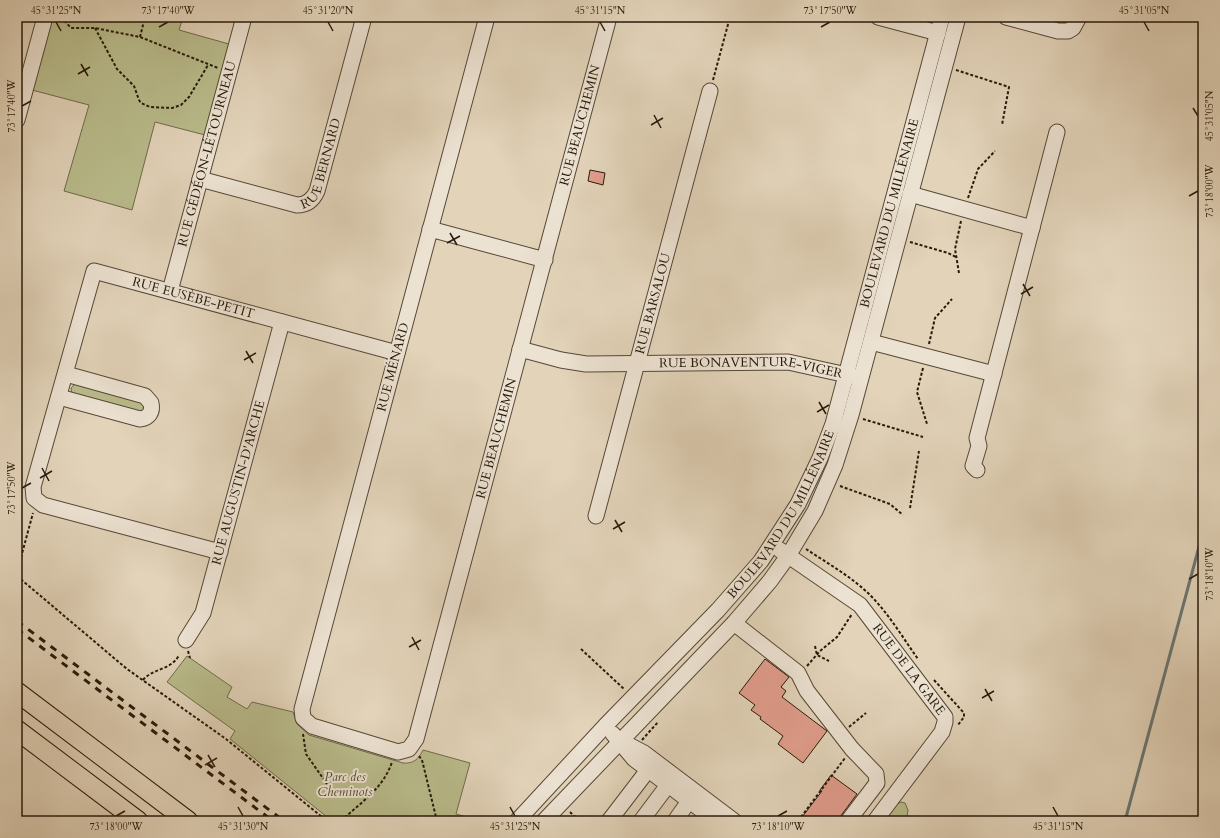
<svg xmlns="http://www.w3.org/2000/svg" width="1220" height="838" font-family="Cardo,serif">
<rect width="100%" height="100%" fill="#e2d3b9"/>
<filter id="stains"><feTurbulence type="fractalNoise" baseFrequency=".005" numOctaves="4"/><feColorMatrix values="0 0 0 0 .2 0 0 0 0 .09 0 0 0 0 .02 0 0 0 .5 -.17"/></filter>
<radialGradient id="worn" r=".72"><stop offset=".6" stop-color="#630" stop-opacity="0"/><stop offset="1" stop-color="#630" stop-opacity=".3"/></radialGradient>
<!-- green -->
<path fill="#b9bb8b" stroke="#706a4a" d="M51,17h132l-4,13 50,14 -24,91 -50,-13 -23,88 -68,-19 25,-86 -57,-15z
M1024,17h49l-7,8z
M75,384l67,17 4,4 -4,8 -70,-19 -1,-6z
M187,656l45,31 -5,10 20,12 5,-7 41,10 4,12 12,11 94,28c10,1 16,-4 20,-13l47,13 -14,51 25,7h-149l-102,-82 5,-8 -68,-49z
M901,802l4,1 3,7 -1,7h-8l-1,4h-13l12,-17z"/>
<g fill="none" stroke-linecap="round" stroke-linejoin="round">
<!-- stream -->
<path stroke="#6b7774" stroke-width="3" d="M1125,821l78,-289"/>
</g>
<!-- building -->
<path fill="#e19d8c" stroke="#271a0a" d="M590,170l15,3 -2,12 -15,-4z
M765,659l24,18 -8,10 5,4 -4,6 45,34 -24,32 -25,-19 5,-8 -23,-17 1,-2 -10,-7 4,-5 -16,-12z
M831,775l26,19 -20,27h-38l23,-30 -2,-1z"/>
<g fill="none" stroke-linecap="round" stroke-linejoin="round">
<defs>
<g id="minor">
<path id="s1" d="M487,17l-185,692 1,9 9,8 86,26 11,-3 7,-10 193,-722"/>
<path d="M878,17l60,16"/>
<path d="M1006,17l52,14h10l5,-3 6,-11"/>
<path d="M17,120l28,-103"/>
<path id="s2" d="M200,179l97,26c10,0 16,-5 20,-14l47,-174"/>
<path d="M910,194l122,34"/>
<path d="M430,229l115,31"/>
<path id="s3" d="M170,291l74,-274"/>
<path d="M871,342l123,32"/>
<path id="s4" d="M520,349l41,11 25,4 202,-2 68,15"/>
<path d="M59,397l81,22c9,-1 13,-7 11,-16l-6,-7 -79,-22"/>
<path d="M977,470l-4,-4 6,-20 -2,-8 80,-306"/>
<path id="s5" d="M596,516l114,-425"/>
<path id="s6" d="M780,550l80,55 85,112v5l-3,10 -67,89"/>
<path id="s7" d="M220,552l-177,-47 -9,-7 -1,-11 61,-216 303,82"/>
<path d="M734,623l64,50 9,18 45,58 24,25 1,9 -29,38"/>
<path id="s8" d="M186,640l17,-27 79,-291"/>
<path d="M613,734l21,25 82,62"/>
<path d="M623,742l21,11 90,68"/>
<path id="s9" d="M517,821l88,-95 113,-116 43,-49 37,-57 22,-46 13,-34 109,-407"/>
<path d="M544,821l190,-198 36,-42 18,-25 27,-45 20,-46 16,-50 107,-398"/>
<path d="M609,821l39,-51"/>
<path d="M641,821l27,-36"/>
<path d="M675,821l14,-20"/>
</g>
<path id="major" d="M17,692l171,129
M17,730l121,91"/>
</defs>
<!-- minor casing -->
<use href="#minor" stroke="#564836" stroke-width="17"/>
<!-- major casing -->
<use href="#major" stroke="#271a0a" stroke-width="21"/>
<!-- path -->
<path stroke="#271a0a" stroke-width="2" stroke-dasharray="3 2" stroke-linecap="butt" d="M61,17l10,11h24l45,9 78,31
M95,28l22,41 17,17 5,14 2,3 9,4 22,1 9,-3 8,-8 19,-32
M140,37l5,-20
M956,70l53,17 -7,38
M713,80l17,-63
M968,198l10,-29 17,-18
M910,242l38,11 8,4
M959,273l-4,-24 6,-28
M929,344l6,-26 17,-19
M923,368l-6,24 10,32
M863,419l60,18
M840,486l50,18 13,11
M910,508l9,-57
M806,549c21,14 46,28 64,46 19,19 33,43 48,64
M17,572l16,-59
M17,576l110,93 99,70 101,82
M815,646l2,9 12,6
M581,649l43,40
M188,651l2,7
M807,666l13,-15 17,-14 15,-23
M143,680c10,-12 29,-10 36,-25
M934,680l30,33v4l-6,8
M849,727l17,-14
M303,734l3,20 21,30
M642,740l16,-18
M419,756l3,4 15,61
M570,812l9,9
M341,821c20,-19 42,-32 51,-59
M798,821l47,-63"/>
<!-- minor -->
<use href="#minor" stroke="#ece2d2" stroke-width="15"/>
<!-- major -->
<use href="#major" stroke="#e2d3b9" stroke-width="19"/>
<!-- rail -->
<path stroke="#271a0a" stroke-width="3" stroke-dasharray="7 7" stroke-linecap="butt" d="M17,621l267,200
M17,629l256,192"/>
</g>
<!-- ticks -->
<path fill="none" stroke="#271a0a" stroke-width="1.5" d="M56,22l5,9M328,22l5,9M600,22l5,9M1144,22l5,9M159,27l9,-5M821,27l9,-5M81,64l7,12M78,74l12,-7M22,106l9,-5M1193,108l5,8M654,115l7,13M651,125l12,-7M1189,196l9,-5M450,233l7,12M447,243l13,-7M1023,284l7,12M1021,294l12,-7M246,351l7,12M244,360l12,-7M819,402l7,12M817,412l12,-7M42,468l7,13M40,478l12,-7M22,488l9,-5M615,520l7,12M613,529l12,-7M1189,579l9,-5M412,637l7,13M409,647l12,-7M985,689l7,12M982,698l12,-7M208,755l7,12M205,765l12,-7M238,807l5,9M510,807l5,9M1053,807l5,9M116,816l9,-5M778,816l9,-5"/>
<g text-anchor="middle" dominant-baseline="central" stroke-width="4" stroke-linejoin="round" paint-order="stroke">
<!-- street labels -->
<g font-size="13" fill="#271a0a" stroke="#ece2d2">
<text stroke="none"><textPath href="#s1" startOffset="1486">RUE BEAUCHEMIN</textPath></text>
<text stroke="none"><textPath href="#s3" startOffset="142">RUE GÉDÉON-LÉTOURNEAU</textPath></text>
<text stroke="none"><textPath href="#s2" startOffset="153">RUE BERNARD</textPath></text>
<text stroke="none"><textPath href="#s9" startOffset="730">BOULEVARD DU MILLÉNAIRE</textPath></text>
<text stroke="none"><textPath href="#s7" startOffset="533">RUE EUSÈBE-PETIT</textPath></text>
<text stroke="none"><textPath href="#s5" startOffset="220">RUE BARSALOU</textPath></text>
<text transform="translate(393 367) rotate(-75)">RUE MÉNARD</text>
<text stroke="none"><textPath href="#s4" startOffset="233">RUE BONAVENTURE-VIGER</textPath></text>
<text stroke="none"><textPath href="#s1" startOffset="1162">RUE BEAUCHEMIN</textPath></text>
<text stroke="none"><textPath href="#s8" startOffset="167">RUE AUGUSTIN-D'ARCHE</textPath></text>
<text stroke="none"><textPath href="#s9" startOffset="407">BOULEVARD DU MILLÉNAIRE</textPath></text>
<text stroke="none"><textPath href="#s6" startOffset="178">RUE DE LA GARE</textPath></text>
</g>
<!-- park labels -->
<g font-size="13" font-style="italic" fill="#534a31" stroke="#ece2d2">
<text x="345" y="777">Parc des<tspan x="345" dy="15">Cheminots</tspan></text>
</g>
</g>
<!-- margin -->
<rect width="1220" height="838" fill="none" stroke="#e2d3b9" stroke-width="44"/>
<rect x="22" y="22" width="1176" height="794" fill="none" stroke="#271a0a" stroke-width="1.5"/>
<g font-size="10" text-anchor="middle" fill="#271a0a">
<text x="56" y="14">45°31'25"N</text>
<text x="168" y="14">73°17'40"W</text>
<text x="328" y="14">45°31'20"N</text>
<text x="600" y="14">45°31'15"N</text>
<text x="830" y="14">73°17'50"W</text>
<text x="1144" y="14">45°31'05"N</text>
<text transform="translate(11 106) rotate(-90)" y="4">73°17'40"W</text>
<text transform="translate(1209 116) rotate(-90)" y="4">45°31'05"N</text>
<text transform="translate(1209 191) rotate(-90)" y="4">73°18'00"W</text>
<text transform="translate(11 488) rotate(-90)" y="4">73°17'50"W</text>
<text transform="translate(1209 574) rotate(-90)" y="4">73°18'10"W</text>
<text x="116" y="830">73°18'00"W</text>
<text x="243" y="830">45°31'30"N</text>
<text x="515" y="830">45°31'25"N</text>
<text x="778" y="830">73°18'10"W</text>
<text x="1058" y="830">45°31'15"N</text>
</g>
<rect width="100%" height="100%" filter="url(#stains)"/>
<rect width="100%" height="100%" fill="url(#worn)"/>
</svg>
